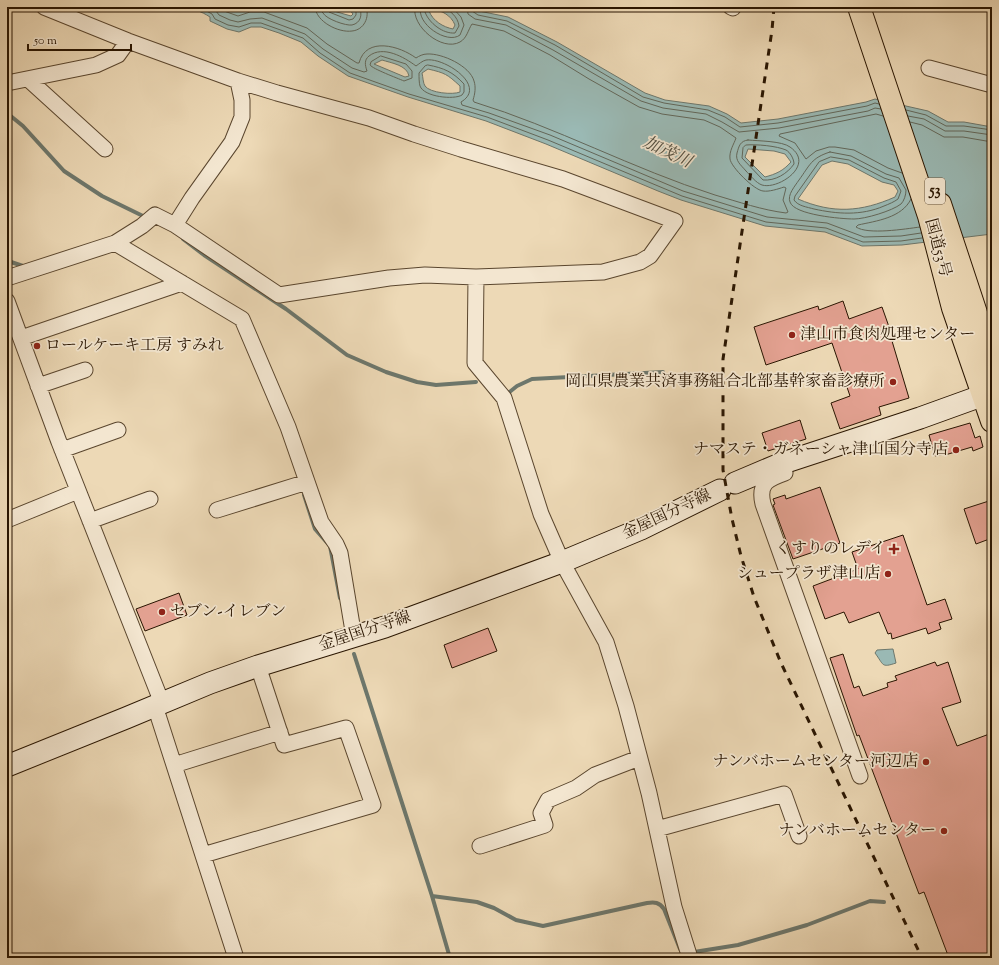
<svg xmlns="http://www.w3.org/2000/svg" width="999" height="965" font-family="'Sorts Mill Goudy','Noto Serif JP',serif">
<rect width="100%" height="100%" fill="#edd9b6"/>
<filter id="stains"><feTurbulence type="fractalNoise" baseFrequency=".005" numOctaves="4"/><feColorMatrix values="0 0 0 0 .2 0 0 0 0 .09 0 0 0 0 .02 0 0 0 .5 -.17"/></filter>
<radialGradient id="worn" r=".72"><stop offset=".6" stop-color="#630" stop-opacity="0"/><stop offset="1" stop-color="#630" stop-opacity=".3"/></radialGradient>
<!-- water -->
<path fill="#9ab9b4" stroke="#6d776c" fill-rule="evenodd" d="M183,7h30l2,2 3,-2h109l10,5 14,4 2,-2 -4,-5 -5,-2h129l6,4 29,6 49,25 88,51 20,7 44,6 18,8 14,9 37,-4 88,-17 9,-3 53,12 20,11h16l28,5v107l-90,11 -40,1 -37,-14 -60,-6 -84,-26 -23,-9 -112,-47 -60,-23 -78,-24 -60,-21 -30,-20 -17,-14 -22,-9 -18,-6h-10l-12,5 -12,-3 -17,-8v-4c-9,-6 -17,-8 -27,-10zM433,9c9,2 18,6 22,16l-2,4c-10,-2 -20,-8 -24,-18zM382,60c9,3 25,5 27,16l-4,1 -31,-13zM428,69c17,4 19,5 32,17v6c-7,3 -30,1 -35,-6 -2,-3 -2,-9 -3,-13zM748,149l26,2 11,3 6,8c-8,9 -15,12 -26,15l-20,-20zM832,161l16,3 34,18 12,3 4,6 -3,6c-34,15 -62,17 -97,2l24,-34z
M893,649l3,14c-15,5 -12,2 -21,-10l2,-3z"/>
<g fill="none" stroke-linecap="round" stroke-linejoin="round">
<!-- shore -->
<path stroke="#62675a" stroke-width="1" d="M199,7l13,7 3,5 13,6 11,2 12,-4h10l42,15 17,15 30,20 59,21 78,23 61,23 134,56 84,26 60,6 37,14 38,-1 21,-3
M211,7l5,4 3,4 11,5 8,2 12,-3 12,-1 43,16 18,15 29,19 12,4 3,-1c-2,-6 -3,-11 2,-15 14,-11 35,1 47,10 3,-2 6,-5 10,-6 18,-3 62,26 35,42l1,3 27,8 61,22 133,56 84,26 60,6 37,14 37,-1 20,-3
M221,7l3,4 14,5 12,-4h14l43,16 20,16 30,19h2c7,-27 41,-17 57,-5 3,-2 7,-4 11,-4 15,-1 43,12 47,27 2,6 1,13 -1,19l1,2c82,25 159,67 241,93 24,7 47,15 71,18l2,-1 -5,-12 3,-12 -2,-1c-6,2 -15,5 -21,4 -9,-1 -32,-24 -33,-32 -1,-8 4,-15 6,-21l-16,-11 -16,-7 -42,-6 -23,-7 -50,-28 -39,-24 -46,-24 -32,-7c-4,6 -5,14 -12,18 -18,10 -49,-16 -45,-35
M315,7c1,15 24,26 37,24 12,-1 18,-14 14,-24
M321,7c0,3 0,4 2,6 3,6 23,13 29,12 9,-2 11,-11 7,-18
M326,7l3,5 20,8 4,-1 3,-4v-3l-4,-5
M421,7c-6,16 26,38 39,28l4,-10 -3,-8 -9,-10
M428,7l-3,5c4,11 18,22 30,21l4,-7c-1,-9 -9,-16 -17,-19
M467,7l1,7 7,5 31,6 47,25 88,51 22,7 43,6 16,8 17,10 40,-4 89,-17 7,-3 6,1
M472,7v4l6,4 29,6 48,24 88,52 21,6 44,7 17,7 15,10 38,-4 89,-17 8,-3 4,1
M381,56l25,8 6,7v7l-8,3c-7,-3 -31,-12 -34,-16l1,-3z
M428,65c16,3 25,7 36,19v8l-2,3c-8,5 -38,2 -42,-9 -1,-3 -1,-9 -1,-13l6,-7z
M906,110l20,5 20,11h18l28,4
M883,116l-7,-2 -96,20 -1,2 16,7 11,16 10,-8 13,-4h6l19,3 34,18 14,5
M908,116l16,3 21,12h19l28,4
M910,122l12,3 22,12h19l29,5
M748,140c11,1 34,1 42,7 26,18 -12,43 -28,38 -6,-2 -12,-10 -16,-14 -5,-6 -11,-10 -9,-18 2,-7 3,-12 11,-13z
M746,145c10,-1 31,1 40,5 4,2 8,9 8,14 -7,10 -19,17 -31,16l-21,-22 1,-10z
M830,152l21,4 35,18 13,4 7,12c0,5 -2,11 -5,14 -9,7 -36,15 -47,15 -12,0 -60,-4 -64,-17 -3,-7 5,-16 9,-22 11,-15 12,-22 31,-28z
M831,157l18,3 35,18 12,4 5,9 -3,8c-4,3 -9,5 -14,7 -23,10 -47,8 -70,3 -7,-2 -16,-3 -20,-9l1,-4 24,-34z
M911,199c-9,19 -35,22 -53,26l-2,2c12,8 49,2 64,0"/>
<!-- stream -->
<path stroke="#6d776c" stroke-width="4" d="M7,113l16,13 41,45 38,25 43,21
M183,239l21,16 82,54 61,46 39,17 31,10 19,3 40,-3
M7,262h4l15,5
M506,393l1,1 10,-8 15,-7 131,-7
M304,495l11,34 15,17 10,52
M354,654l78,242 45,6 17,6 22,12 27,6 104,-23c8,-1 12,-1 17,6l16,40
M432,896l18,62
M694,952l44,-7 69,-20 63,-24 14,1"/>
</g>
<!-- building -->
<path fill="#e3a191" stroke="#291501" d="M843,301l6,18 33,-12 12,34h-2l17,57 -30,9 2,8 -41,14 -9,-26 19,-7 -18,-53 -66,22 -12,-38 64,-21 1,4z
M800,420l6,19 -38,12 -6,-18z
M970,423l5,15 5,-2 3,11 -10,4 -1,-4 -27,8v-1l-10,2 -6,-21z
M820,487l20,56 -47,16 -20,-54 2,-1 -2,-5 12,-4 1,4z
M992,500v38l-16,6 -12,-35z
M903,535l24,70 18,-6 7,20 -13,4 2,6 -13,5 -2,-6 -34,11 -1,-6 -3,1 -9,-22 -30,11 -5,-11 -19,7 -12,-33 45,-17 -6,-17z
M179,593l8,22 -42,16 -9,-22z
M488,628l9,23 -45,17 -8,-23z
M843,654l11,34 5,-2 4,10 25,-9 -1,-4 10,-3 -2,-4 40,-14 2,4 11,-4 13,40 -19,6 15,38 35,-13v225h-43l-25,-66 -5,2 -60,-159 -2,1 -27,-78z"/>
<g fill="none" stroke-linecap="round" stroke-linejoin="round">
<defs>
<path id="street" d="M44,7l84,34 110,40 39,12 92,25 45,16 47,15 102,30 112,42 -25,35 -10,6 -37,10 -127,5 -1,86 29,35 37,116 21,48 44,80 20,64 23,87 25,114 16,51
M731,7l2,1
M929,68l63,17
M28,79l77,70
M238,81l4,19v17l-10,25 -40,56 -17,27 104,70 110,-17 36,-3 51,2
M7,83l89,-18 22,-10 10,-14
M115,243l27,-17 13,-11 20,10
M7,278l108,-35 127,76 46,108 33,95 15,22 4,9 14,84
M7,301l52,141 103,261
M21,338l161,-55
M38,386l47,-16
M62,450l56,-20
M785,473c-17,6 -27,10 -22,31l97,272
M217,510l90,-28
M7,520l71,-29
M90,521l60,-22
M155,706l81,252
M174,765l106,-33
M657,829l127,-35 15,42
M480,846l65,-21 -4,-12 7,-13 28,-12 19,-13 44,-17
M203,855l170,-50 -27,-77 -62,17 -26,-79"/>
<path id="secondary" d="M735,483l45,-19 140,-46 72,-26
M7,766l119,-48 84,-35 48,-17 127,-39 177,-65 79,-33 79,-39"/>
<path id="highway" d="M859,7l70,209 24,92 39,113
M940,204l36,109 16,54"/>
</defs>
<!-- street casing -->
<use href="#street" stroke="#5a462e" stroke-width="17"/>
<!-- secondary casing -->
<use href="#secondary" stroke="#291501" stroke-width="23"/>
<!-- highway casing -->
<use href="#highway" stroke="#291501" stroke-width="24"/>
<!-- street -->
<use href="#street" stroke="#f3e6d0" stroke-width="15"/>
<!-- secondary -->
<use href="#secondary" stroke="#f3e6d0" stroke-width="21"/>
<!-- highway -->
<use href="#highway" stroke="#edd9b6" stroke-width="22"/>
<!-- rail -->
<path stroke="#291501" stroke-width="3" stroke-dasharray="7 7" stroke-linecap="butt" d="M774,7l-2,23 -49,329v111l9,49 9,37 13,41 27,66 141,295"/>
</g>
<!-- markers -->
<g fill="#8f2418" stroke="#f3e6d0" stroke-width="1.5">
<circle cx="792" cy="335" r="4"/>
<circle cx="37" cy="346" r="4"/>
<circle cx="893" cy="382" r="4"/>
<circle cx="956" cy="450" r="4"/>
<path d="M892 543h4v4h4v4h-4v4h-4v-4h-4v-4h4z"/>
<circle cx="888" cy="574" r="4"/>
<circle cx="162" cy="612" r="4"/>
<circle cx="926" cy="762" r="4"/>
<circle cx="944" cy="831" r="4"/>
</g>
<g text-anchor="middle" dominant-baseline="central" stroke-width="3.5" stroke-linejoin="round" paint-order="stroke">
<!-- shield labels -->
<rect fill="#f3e6d0" stroke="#66543f" stroke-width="1" x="925" y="178" width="20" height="26" rx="3"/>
<g font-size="15" font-weight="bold" fill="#291501">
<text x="935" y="191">53</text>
</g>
<!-- street labels -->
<g font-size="16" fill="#291501" stroke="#f3e6d0">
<text transform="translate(937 248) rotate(75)">国道53号</text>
<text transform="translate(667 515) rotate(-25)">金屋国分寺線</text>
<text transform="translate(365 632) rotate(-18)">金屋国分寺線</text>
</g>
<!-- poi labels -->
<g font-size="16" fill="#291501" stroke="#f3e6d0" text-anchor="end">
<text x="800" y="335" text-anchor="start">津山市食肉処理センター</text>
<text x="45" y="346" text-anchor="start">ロールケーキ工房 すみれ</text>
<text x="885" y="382">岡山県農業共済事務組合北部基幹家畜診療所</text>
<text x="948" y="450">ナマステ・ガネーシャ津山国分寺店</text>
<text x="886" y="549">くすりのレデイ</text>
<text x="880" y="574">シュープラザ津山店</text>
<text x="170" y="612" text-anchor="start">セブン-イレブン</text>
<text x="918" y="762">ナンバホームセンター河辺店</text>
<text x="936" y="831">ナンバホームセンター</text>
</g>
<!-- water labels -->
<g font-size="17" font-style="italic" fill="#514e40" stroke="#f3e6d0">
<text transform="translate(667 153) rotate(25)">加茂川</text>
</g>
</g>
<!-- margin -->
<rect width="999" height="965" fill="none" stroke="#edd9b6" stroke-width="24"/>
<rect x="8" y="8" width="983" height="949" fill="none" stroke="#291501" stroke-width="2"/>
<rect x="12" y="12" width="975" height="941" fill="none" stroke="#291501"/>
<!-- scale -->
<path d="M28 44v6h103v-6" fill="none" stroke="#291501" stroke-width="2"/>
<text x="34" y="44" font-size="12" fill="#291501" stroke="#f3e6d0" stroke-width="3" paint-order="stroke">50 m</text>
<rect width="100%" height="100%" filter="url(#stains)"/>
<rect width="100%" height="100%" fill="url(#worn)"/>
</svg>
